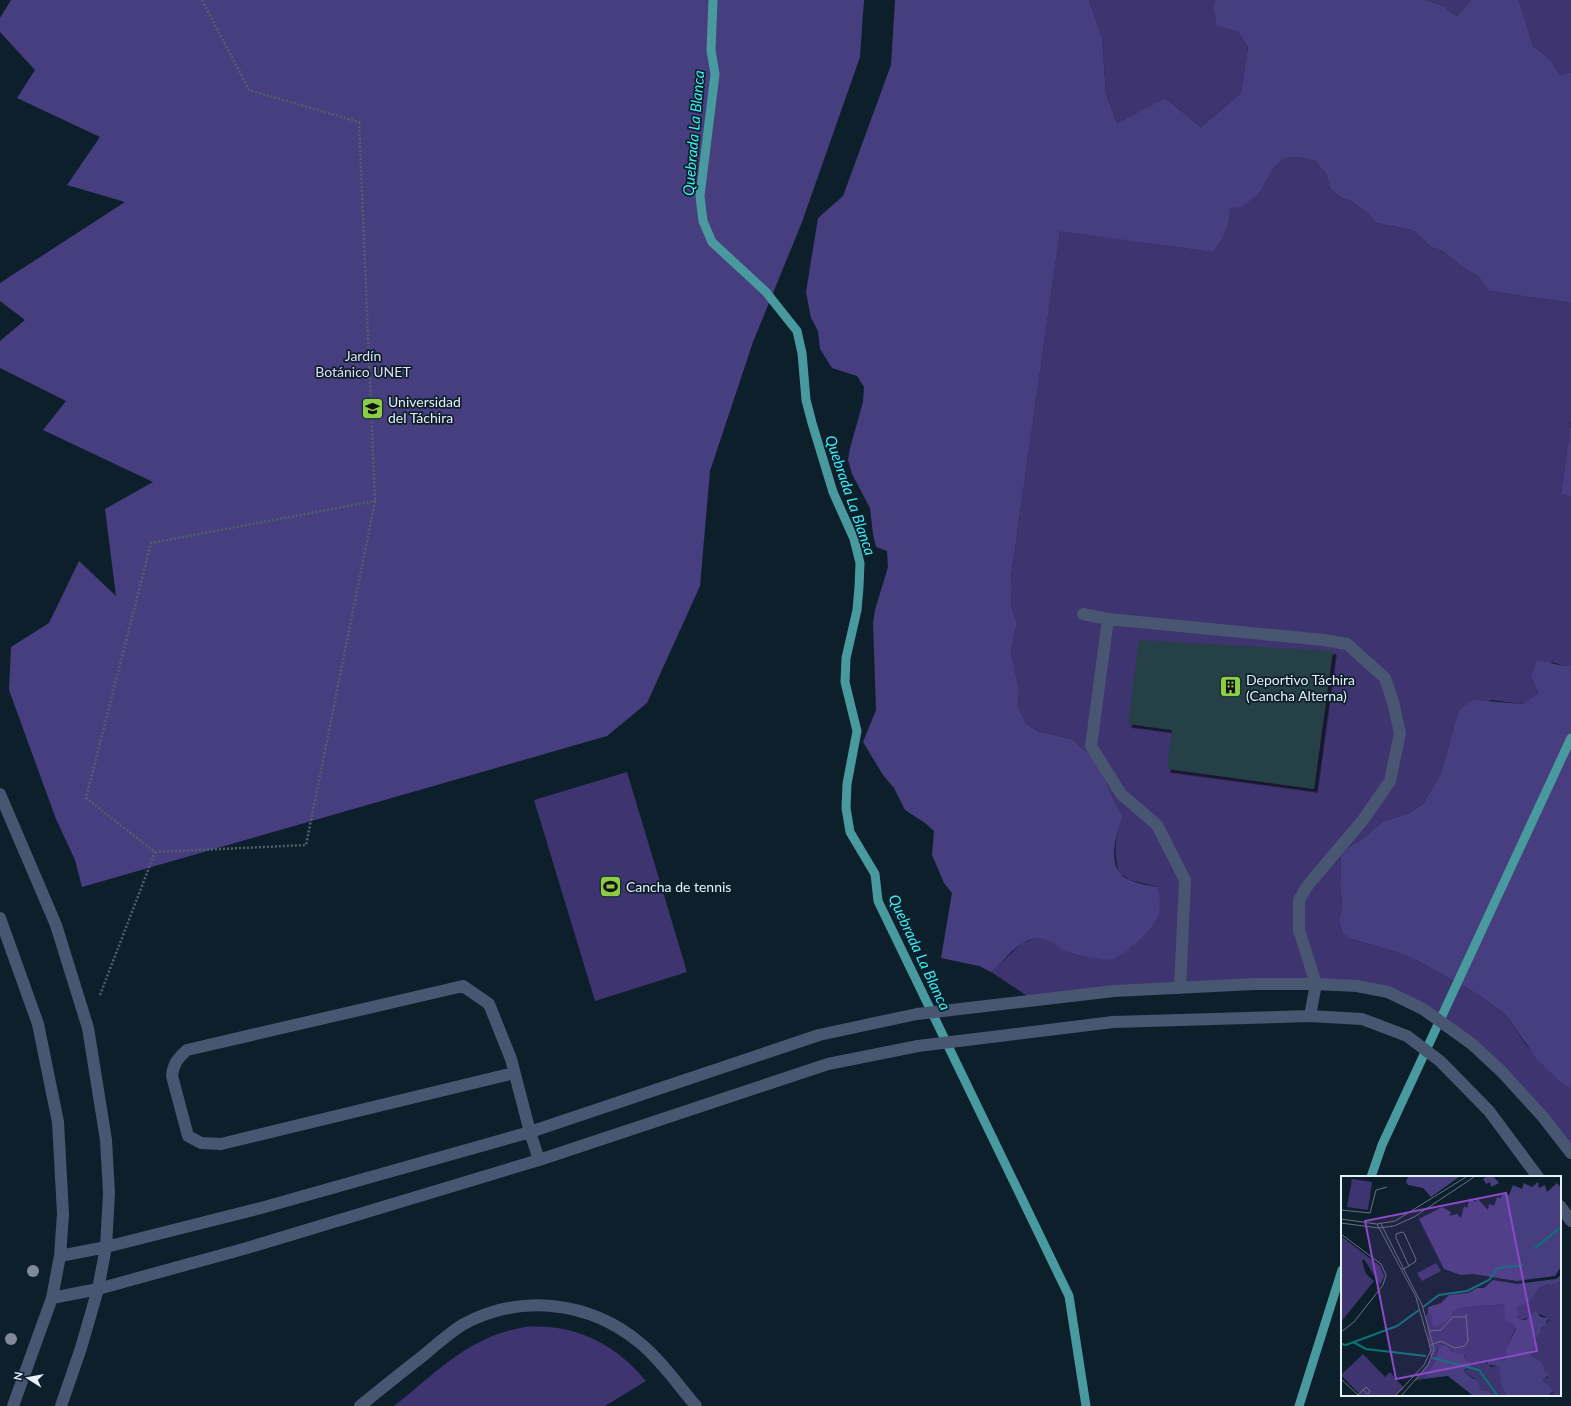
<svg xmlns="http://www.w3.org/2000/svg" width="1571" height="1406" font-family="Lato,sans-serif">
<defs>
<filter id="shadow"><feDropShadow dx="3.5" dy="3.5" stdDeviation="0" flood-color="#0009"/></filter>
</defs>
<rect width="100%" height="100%" fill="#0e1f2c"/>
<!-- green -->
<path fill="#3d3470" d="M1089,0h126l-2,6 24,25 11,16 -7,46 -40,34 -36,-29 -48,25 -11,-29 -4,-57z
M1427,0h44l-14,16 -14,-10z
M1519,0h52v72l-11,3 -9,-15 -18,-14z
M1298,157l17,4 11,13 4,14 9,9 14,5 14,11 9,10 37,7 18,17 12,4 18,15 18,11 10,14 82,12v119l-10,72 10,3v168l-7,1 -12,-4 -21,15 7,18 -15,9 -32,-4 -37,26 -13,47 -18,31 -16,10 -25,8 -21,18 -14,8 -6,8 -1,28 2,21 -3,15 13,19 50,15 16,7 61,34 27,20 20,30 33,36 12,8v64l-99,-109 -84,-52 -72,-8 -284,15 -41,-27 31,-29 12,-4h16l10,9 11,6 38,6 11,-5 13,-9 24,-59 -27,-7 -11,-7c-6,-21 -4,-36 4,-56l-15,-29 -4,-14 -8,-14 -24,-21 -35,-8 -11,-8 -8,-16 1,-18 -8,-38 6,-29 -6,-16 1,-16 -1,-13 49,-347 152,22c12,-12 18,-27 18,-44l36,-29 8,-12 11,-9z
M627,772l60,200 -92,29 -61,-201z
M525,1327c49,-4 91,17 121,54l-41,25h-211c43,-34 75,-70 131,-79z"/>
<!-- forest -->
<path fill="#473e7f" d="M11,0h853l-4,57 -58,165 -49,120 -43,129 -10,115 -53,117 -40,33 -525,151 -7,-27 -19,-41 -47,-129 2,-43 38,-24 30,-62 37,35 -11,-87 48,-27 -110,-52 23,-29 -66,-33v-27l25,-21 -25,-19v-18l125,-81 -58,-17 33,-48 -83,-39 18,-28 -35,-38v-14z
M895,0h194l13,37 4,57 11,29 48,-25 36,29 40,-34 7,-46 -11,-16 -20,-5 -4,-20 2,-6h212l16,6 14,10 14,-16h48l14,46 18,14 9,15 11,-3v231l-82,-12 -10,-14 -18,-11 -18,-15 -12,-4 -18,-17 -37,-7 -9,-10 -14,-11 -14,-5 -9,-9 -4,-14 -11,-13 -17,-4 -13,1 -11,9 -16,27 -16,13 -12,1c0,18 -6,32 -18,44l-152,-21 -49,346 1,13 -1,16 6,16 -6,29 8,38 -1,18 8,16 11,8 35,8 24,21 8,14 4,14 15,29c-6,15 -14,39 -4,55 7,10 27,13 38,15 4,11 4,24 -2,35 -5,10 -34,37 -46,38 -5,0 -35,-5 -39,-7 -16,-5 -17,-16 -36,-14 -17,2 -30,22 -43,33l-12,-6 -38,-8 11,-65 -8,-10 -12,-28 2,-24 -9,-8 -20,-13 -11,-22 -11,-13 -20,-33 13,-32 -3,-87 2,-13 13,-43 -1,-16 -11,-4 -3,-13 -3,-26 -18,-34 -4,-14 2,-12 13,-46 1,-15 -7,-11 -25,-8 -12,-19 -2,-18 -7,-13 -5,-26 12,-74 25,-22 48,-131z
M1571,422v75l-10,-3z
M1537,660l27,6 7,-1v424l-12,-8 -23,-23 -30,-43 -27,-20 -61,-34 -16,-7 -50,-15 -9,-6 -4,-13 3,-15 -2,-21 1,-28 6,-8 14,-8 21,-18 25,-8 16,-10 18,-31 13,-47 6,-17 14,-9 49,4 15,-10 -7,-17z"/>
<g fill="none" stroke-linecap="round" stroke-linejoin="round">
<!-- stream -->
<path stroke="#499a9f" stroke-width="9" d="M713,0l-2,50 4,24 -15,122 3,25 9,21 54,50 31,39 5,22 4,47 6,23 21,69 21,47 6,24 -1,24 -2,23 -11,48 -1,24 12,49 -10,53 -1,24 4,24 25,42 3,27 191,395 17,110
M1371,1177l11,-32 189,-407
M1299,1406l43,-136"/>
</g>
<!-- building -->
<path fill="#263f47" filter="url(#shadow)" d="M1139,640l194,11 -19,138 -147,-20 5,-39 -44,-6z"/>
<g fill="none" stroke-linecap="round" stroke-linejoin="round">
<!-- path -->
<path stroke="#50606b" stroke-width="2.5" stroke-dasharray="2 2" stroke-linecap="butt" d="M202,0l47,90 110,32 16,379
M375,501l-69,344 -151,7 -69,-54 65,-255z
M100,995l55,-143"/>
<!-- minor -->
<path stroke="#495671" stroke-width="12" d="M1083,614l25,5 216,21 23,4 38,34 8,24 7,31 -10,48 -27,39 -55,65 -9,15v30l17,54 -6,32
M1108,619l-17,127 30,48 36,31 28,55 -5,108
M0,794l56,131 32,103 18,112 3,53 -3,54 -8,42 -17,59 -20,58
M0,918l38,106 20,98 5,92 -3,42 -8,42 -39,108
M514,1073l-293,71 -20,-1 -13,-7 -16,-60c1,-12 6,-18 15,-26l276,-64 26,18 22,55 19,73 9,28
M1560,1206l11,15
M60,1256l46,-9 155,-39 269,-76 289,-97 98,-21 197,-23 140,-7h62l41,2 31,6 35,17 49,35 30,28 41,45 28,36
M52,1298l46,-9 149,-41 292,-88 289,-96 90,-18 195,-24 197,-6 52,3 45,17 33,25 49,50 49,66
M360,1406c21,-17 42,-34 64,-51 12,-10 24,-21 38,-30 57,-32 128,-24 178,18 21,17 38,42 56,63"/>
</g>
<!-- trees -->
<g fill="#818999">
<circle cx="33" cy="1271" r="6"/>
<circle cx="11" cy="1339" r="6"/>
</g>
<!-- icons -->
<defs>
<symbol id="university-square" viewBox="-11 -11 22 22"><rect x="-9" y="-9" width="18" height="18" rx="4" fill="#8bce46" stroke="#0e1f2c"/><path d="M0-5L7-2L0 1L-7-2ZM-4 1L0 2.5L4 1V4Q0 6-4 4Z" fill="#111"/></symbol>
<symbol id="building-square" viewBox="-11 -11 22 22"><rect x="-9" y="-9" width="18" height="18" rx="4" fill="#8bce46" stroke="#0e1f2c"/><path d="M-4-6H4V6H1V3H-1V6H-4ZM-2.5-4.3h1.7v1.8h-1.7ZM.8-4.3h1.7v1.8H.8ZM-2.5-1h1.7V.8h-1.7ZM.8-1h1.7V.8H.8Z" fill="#111"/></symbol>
<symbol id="stadium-square" viewBox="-11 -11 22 22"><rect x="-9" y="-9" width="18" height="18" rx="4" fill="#8bce46" stroke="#0e1f2c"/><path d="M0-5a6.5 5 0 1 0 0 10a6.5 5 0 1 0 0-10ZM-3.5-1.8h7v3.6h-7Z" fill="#111"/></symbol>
</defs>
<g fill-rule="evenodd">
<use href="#university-square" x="360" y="396" width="25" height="25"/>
<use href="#building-square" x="1218" y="674" width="25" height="25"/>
<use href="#stadium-square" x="598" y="874" width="25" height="25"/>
</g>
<g text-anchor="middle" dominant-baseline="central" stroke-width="3.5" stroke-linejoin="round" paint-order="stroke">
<!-- park labels -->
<g font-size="14" fill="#dfdff3" stroke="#0e1f2c">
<text x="363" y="355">Jardín<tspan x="363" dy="16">Botánico UNET</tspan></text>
</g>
<!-- poi labels -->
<g font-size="14" fill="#e5f0f9" stroke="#0e1f2c" text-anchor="start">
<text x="388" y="401">Universidad<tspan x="388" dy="16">del Táchira</tspan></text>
<text x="1246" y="679">Deportivo Táchira<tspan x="1246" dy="16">(Cancha Alterna)</tspan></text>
<text x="626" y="886">Cancha de tennis</text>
</g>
<!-- water labels -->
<g font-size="15" font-style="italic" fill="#3beef4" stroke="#0e1f2c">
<text transform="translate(693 133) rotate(-85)">Quebrada La Blanca</text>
<text transform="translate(851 495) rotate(71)">Quebrada La Blanca</text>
<text transform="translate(920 952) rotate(65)">Quebrada La Blanca</text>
</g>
</g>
<!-- overview -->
<g transform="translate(1341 1176)">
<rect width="220" height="220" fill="#0e1f2c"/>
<path d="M11,3l20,3 -4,28 -21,-3zM0,60l39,30 4,10 -4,9 -16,-26 -2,2 4,13 8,7 -33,41zM95,87l5,8 -19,10 -5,-8zM220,104v115h-12l4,-2 -10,-13 5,-3 -6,-15 -12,-6 -1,-5 8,-6 -3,-8 16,-18 -11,-5 -18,6 -4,-4 -1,-8 14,-6 9,-14zM163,128l6,18 6,5 -9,20v12l-20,1 -1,2 5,5 8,-2 7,30h-15l-1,-4 -9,-1 -7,-12 -10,-6v-3l4,1 -3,-15 -12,-3 -7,-7 -8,2 -4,17 -11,15 -9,2 17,-21 -5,-44 2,-4 4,4v7l8,4v-4l13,-8 2,-6zM22,178l22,23 5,-5 14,16 -8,7h-36l-19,-20z" fill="#3d3470"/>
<path d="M67,1h51l-28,20 -8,-9 -15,-3 -2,-3zM145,1h8l5,6 -8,4 -1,-5 -4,2 -3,-5 -26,16zM197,6l1,6 6,-3 2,7 10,-9 4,5v79l-6,9 -38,5 -44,-7 -12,1 -17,-6 -25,-50 23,-12 9,5 -2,4 8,-2 4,4 3,-12 3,2 3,-10 5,4 2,-4 11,12 1,-6 5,2 3,-9 3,1 4,-5 5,2 4,-10 9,4 2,-6 8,4zM220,99v5l-5,4h-7l-10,4 -9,14 -14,6 3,4 -2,5 4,3h5l9,-9 6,6 9,1 -4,4v3l-5,3v4l-7,5 -1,3 5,4 -9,8 2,4 11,6 4,10 4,2 -7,6 10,11 -4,4h-43l-5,-11 -2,-18 -11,-1 -1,-5 20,-1 -1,-10 10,-20 -2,-4 -9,-5 -1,-16 -43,4 -7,3 -1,4 -7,7 -5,1 -2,4 -7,-3v-8l-4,-4v-5l13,-4 8,-8 19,-2 9,-5h7l9,-8 24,4 39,-5zM105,169l7,7 11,2 2,7h4l1,7 -7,1v3l14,10 3,8 9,1 1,4h-19l-24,-19 -25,3 11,-15 5,-18z" fill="#473e7f"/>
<path fill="none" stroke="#067578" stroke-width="2" d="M194,72l26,-21M82,131l16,-12 28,-4 22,-11 9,-12 25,-3M12,166l13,7 60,7M0,168l5,1 51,-19 22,-16M92,182l46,12 18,25"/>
<path fill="none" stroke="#64737e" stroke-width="1" d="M0,34l29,3 6,-23 11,-3M0,43l36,5 18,-3 71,-44M0,47l38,5 15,-2 20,-9 60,-40M36,48l39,73 15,53 -7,15 -28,30M40,48l41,81 12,44 -6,16 -26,30M0,58l40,30 5,11 -3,10 -29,37 -13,10M61,93h1l6,-3 1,-1 5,-3 1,-3 -12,-26 -2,-1 -6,2v4l13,28M89,155l11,-1 12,-13h13M90,169l10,-4 14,7 10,-2 3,-5 -2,-27M0,203l17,16M17,219l8,-8 4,4 -2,3 -5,-4"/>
<path fill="#8b49c8" fill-opacity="0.15" stroke="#8b49c8" stroke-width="2" d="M165,17l31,158 -141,28 -31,-158z"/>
<rect width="220" height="220" fill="none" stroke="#e5f0f9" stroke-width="2"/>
</g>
<!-- north arrow -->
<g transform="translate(28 1378) rotate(281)" stroke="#0e1f2c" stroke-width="3" paint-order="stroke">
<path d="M0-3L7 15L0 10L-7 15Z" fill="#e5f0f9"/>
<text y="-6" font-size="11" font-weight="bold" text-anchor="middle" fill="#e5f0f9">N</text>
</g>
</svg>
